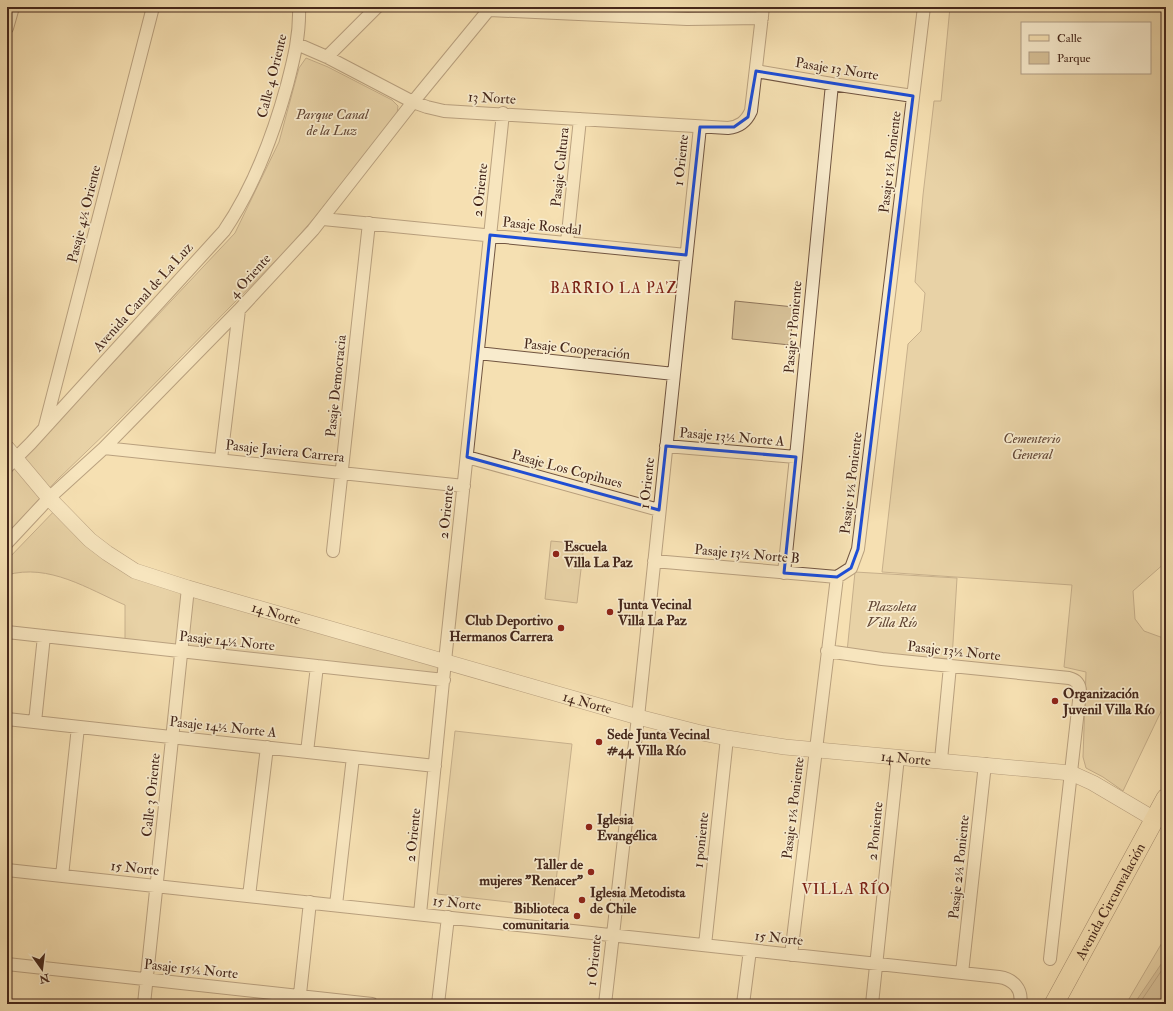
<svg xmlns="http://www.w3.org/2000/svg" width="1173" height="1011" font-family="'IM FELL Double Pica',serif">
<rect width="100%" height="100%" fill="#f5e0b2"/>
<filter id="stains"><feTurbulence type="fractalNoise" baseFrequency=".005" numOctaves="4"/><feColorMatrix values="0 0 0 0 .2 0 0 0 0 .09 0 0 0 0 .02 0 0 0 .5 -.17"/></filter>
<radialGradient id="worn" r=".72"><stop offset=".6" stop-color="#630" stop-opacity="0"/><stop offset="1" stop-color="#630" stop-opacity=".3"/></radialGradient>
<!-- green -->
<path fill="#d7c198" stroke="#8e745a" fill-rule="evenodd" d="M702,7h55l-1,12 -55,-4z
M950,7h216v555l-33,29 2,28 9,12 22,8v62l-43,90 -20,-14 -17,-9 -3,-11 3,-85 -22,-5 8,-82 -190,-13 26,-228 13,-13 4,-38 -10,-11 8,-87 11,-94h7zM1022,23h128v50h-128z
M306,58l22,9 64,33 6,6 -1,8 -82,103 -27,31 -173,176 -58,56 -50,54v-73l6,8 222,-236 44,-91 20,-74z
M735,301l59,6 -4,38 -58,-6z
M60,505l61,63 320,96 -2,12 -314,-33v-38c-37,-16 -76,-42 -118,-30v-15z
M551,541l33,3 -7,59 -32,-4z
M855,572l102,6 -5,81 -105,-7z
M455,731l117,13 -19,163 -116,-13z
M1166,936v68h-40z"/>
<!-- water -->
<path fill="#b9a17f" stroke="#8b7057" d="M1166,956v48h-32l32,-47z"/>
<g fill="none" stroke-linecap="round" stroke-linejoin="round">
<!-- shore -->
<path stroke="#7f644d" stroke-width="1" d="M1139,1004l27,-40"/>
<defs>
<path id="minor" d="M489,10l198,9 75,-1
M7,28l6,-21
M297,44l30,13 86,45 14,5 17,4 284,17c11,-1 18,-6 23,-17l12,-104
M327,57l50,-50
M756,71l76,13 81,12
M323,219l363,36
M567,243l13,-124
M478,353l196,21
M45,426l108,-419
M666,446l130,11
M104,448l360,38
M467,457l192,53
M221,459l18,-149
M7,467l24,-24 193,-212c30,-44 49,-95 63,-146 7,-27 13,-50 12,-78
M7,543l42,-45 55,-50 135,-138 74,-80 100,-128 78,-95
M333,551l36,-328
M654,561l183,16
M784,573l12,-116 36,-373
M7,632l437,48
M827,651l55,8 187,19c8,2 11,7 11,14l-30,267
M7,719l428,47
M35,722l9,-86
M307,752l10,-86
M941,760l9,-94
M7,870l992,107c14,2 24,12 21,27
M62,876l16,-149
M249,896l18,-149
M336,905l17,-148
M420,914l25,-253 58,-548
M705,945l22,-207
M791,955l46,-378 14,-9 7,-19 66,-542
M7,964l365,40
M962,973l23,-209
M299,1003l11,-101
M144,1004l44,-416
M438,1004l10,-87
M605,1004l33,-287 62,-590
M743,1004l7,-54
M872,1004l26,-247"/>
<g id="tertiary">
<path id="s1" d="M7,448l42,50 41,42 17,13 28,18 53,17 450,129 59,15 30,6 58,9 286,26 22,10 61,36"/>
</g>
<g id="primary">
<path id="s2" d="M1054,1004l112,-206"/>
</g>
</defs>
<!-- minor casing -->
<use href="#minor" stroke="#715541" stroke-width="14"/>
<!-- tertiary casing -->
<use href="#tertiary" stroke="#715541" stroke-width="16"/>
<!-- primary casing -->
<use href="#primary" stroke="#45271b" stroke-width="20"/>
<!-- minor -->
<use href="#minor" stroke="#f8ebcd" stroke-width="12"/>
<!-- tertiary -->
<use href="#tertiary" stroke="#f8ebcd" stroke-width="15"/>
<!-- primary -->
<use href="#primary" stroke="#f5e0b2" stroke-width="19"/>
</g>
<!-- marked area -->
<path d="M0 0H1173V1011H0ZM756,71l157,25 -55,453 -7,19 -14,9 -53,-4 12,-116 -130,-11 -7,64 -192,-53 23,-222 196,20 14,-128h34l14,-10z" fill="#f5e0b2" fill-opacity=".55" fill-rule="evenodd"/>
<path fill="none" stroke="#1d4ed8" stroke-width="3" stroke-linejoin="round" d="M756,71l157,25 -55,453 -7,19 -14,9 -53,-4 12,-116 -130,-11 -7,64 -192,-53 23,-222 196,20 14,-128h34l14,-10z"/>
<!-- markers -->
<g fill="#8f2418" stroke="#f8ebcd" stroke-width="1.5">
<circle cx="556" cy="554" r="4"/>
<circle cx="610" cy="612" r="4"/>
<circle cx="561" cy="628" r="4"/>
<circle cx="1055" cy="701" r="4"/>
<circle cx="599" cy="742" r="4"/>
<circle cx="589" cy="827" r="4"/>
<circle cx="591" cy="872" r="4"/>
<circle cx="582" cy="900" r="4"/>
<circle cx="577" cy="916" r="4"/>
</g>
<g text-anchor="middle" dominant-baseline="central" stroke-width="3.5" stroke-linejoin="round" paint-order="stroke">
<!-- street labels -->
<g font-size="14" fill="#45271b" stroke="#f8ebcd">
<text transform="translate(837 69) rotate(9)">Pasaje 13 Norte</text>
<text transform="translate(272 76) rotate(-76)">Calle 4 Oriente</text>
<text transform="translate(492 98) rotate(3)">13 Norte</text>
<text transform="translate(681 160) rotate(-84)">1 Oriente</text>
<text transform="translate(890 162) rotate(-83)">Pasaje 1½ Poniente</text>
<text transform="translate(560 167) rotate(-84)">Pasaje Cultura</text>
<text transform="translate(480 190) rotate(-84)">2 Oriente</text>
<text transform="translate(84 214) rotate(-76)">Pasaje 4½ Oriente</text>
<text transform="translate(542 226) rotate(6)">Pasaje Rosedal</text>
<text transform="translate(250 276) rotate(-48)">4 Oriente</text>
<text transform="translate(143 297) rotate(-48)">Avenida Canal de La Luz</text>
<text transform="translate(793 327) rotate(-85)">Pasaje 1 Poniente</text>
<text transform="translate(577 349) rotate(6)">Pasaje Cooperación</text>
<text transform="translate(336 386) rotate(-84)">Pasaje Democracia</text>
<text transform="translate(732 437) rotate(5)">Pasaje 13½ Norte A</text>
<text transform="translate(285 451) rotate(6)">Pasaje Javiera Carrera</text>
<text transform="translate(567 469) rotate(15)">Pasaje Los Copihues</text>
<text transform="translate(647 483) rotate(-84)">1 Oriente</text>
<text transform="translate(851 483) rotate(-83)">Pasaje 1½ Poniente</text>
<text transform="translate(446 512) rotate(-84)">2 Oriente</text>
<text transform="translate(747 554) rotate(5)">Pasaje 13½ Norte B</text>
<text stroke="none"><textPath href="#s1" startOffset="326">14 Norte</textPath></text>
<text transform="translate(227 641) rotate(6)">Pasaje 14½ Norte</text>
<text transform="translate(954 651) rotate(6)">Pasaje 13½ Norte</text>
<text stroke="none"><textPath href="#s1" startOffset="650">14 Norte</textPath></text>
<text transform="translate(223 727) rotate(6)">Pasaje 14½ Norte A</text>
<text stroke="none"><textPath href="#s1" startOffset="974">14 Norte</textPath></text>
<text transform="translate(151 795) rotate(-84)">Calle 3 Oriente</text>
<text transform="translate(793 808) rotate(-83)">Pasaje 1½ Poniente</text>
<text transform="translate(875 831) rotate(-84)">2 Poniente</text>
<text transform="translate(413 835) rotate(-84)">2 Oriente</text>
<text transform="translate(701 840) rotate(-84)">1 poniente</text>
<text transform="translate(959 867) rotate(-84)">Pasaje 2½ Poniente</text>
<text transform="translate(135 868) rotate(6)">15 Norte</text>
<text stroke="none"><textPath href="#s2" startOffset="117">Avenida Circunvalación</textPath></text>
<text transform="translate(457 903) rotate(6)">15 Norte</text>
<text transform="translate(779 938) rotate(6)">15 Norte</text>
<text transform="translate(594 960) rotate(-84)">1 Oriente</text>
<text transform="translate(191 969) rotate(6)">Pasaje 15½ Norte</text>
</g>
<!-- park labels -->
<g font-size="14" font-style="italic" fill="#624634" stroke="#f8ebcd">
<text x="332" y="114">Parque Canal<tspan x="332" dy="16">de la Luz</tspan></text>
<text x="1032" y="438">Cementerio<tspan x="1032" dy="16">General</tspan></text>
<text x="892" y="606">Plazoleta<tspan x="892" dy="16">Villa Río</tspan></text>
</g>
<!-- poi labels -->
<g font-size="14" font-weight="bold" fill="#45271b" stroke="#f8ebcd" text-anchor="start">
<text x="564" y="546">Escuela<tspan x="564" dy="16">Villa La Paz</tspan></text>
<text x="618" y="604">Junta Vecinal<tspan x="618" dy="16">Villa La Paz</tspan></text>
<text x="553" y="620" text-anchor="end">Club Deportivo<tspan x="553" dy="16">Hermanos Carrera</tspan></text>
<text x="1063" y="693">Organización<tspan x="1063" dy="16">Juvenil Villa Río</tspan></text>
<text x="607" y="734">Sede Junta Vecinal<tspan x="607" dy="16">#44 Villa Río</tspan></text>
<text x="597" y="819">Iglesia<tspan x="597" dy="16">Evangélica</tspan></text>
<text x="583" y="864" text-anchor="end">Taller de<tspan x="583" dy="16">mujeres "Renacer"</tspan></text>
<text x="590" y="892">Iglesia Metodista<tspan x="590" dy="16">de Chile</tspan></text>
<text x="569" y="908" text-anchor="end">Biblioteca<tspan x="569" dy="16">comunitaria</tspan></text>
</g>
<!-- neighbourhood labels -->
<g font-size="15" letter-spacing="1" fill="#7a1f14" stroke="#f8ebcd">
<text x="614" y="288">BARRIO LA PAZ</text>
<text x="846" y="889">VILLA RÍO</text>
</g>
</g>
<!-- margin -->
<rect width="1173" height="1011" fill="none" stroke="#f5e0b2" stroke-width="24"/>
<rect x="8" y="8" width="1157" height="995" fill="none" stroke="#45271b" stroke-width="2"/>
<rect x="12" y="12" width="1149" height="987" fill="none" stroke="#45271b"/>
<!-- legend -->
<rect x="1021" y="22" width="130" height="52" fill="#f8ebcd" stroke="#b09d86"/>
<rect x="1029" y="35" width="20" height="6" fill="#f5e0b2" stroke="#b09d86"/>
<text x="1057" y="42" font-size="12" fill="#45271b">Calle</text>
<rect x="1029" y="52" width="20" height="12" fill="#d7c198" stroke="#b09d86"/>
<text x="1057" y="62" font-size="12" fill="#45271b">Parque</text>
<!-- north arrow -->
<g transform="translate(42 969) rotate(166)" stroke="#f8ebcd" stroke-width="3" paint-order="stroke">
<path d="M0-3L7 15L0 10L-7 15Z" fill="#45271b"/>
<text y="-6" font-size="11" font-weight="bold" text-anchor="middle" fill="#45271b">N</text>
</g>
<rect width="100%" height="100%" filter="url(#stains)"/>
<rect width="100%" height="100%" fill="url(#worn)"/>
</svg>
